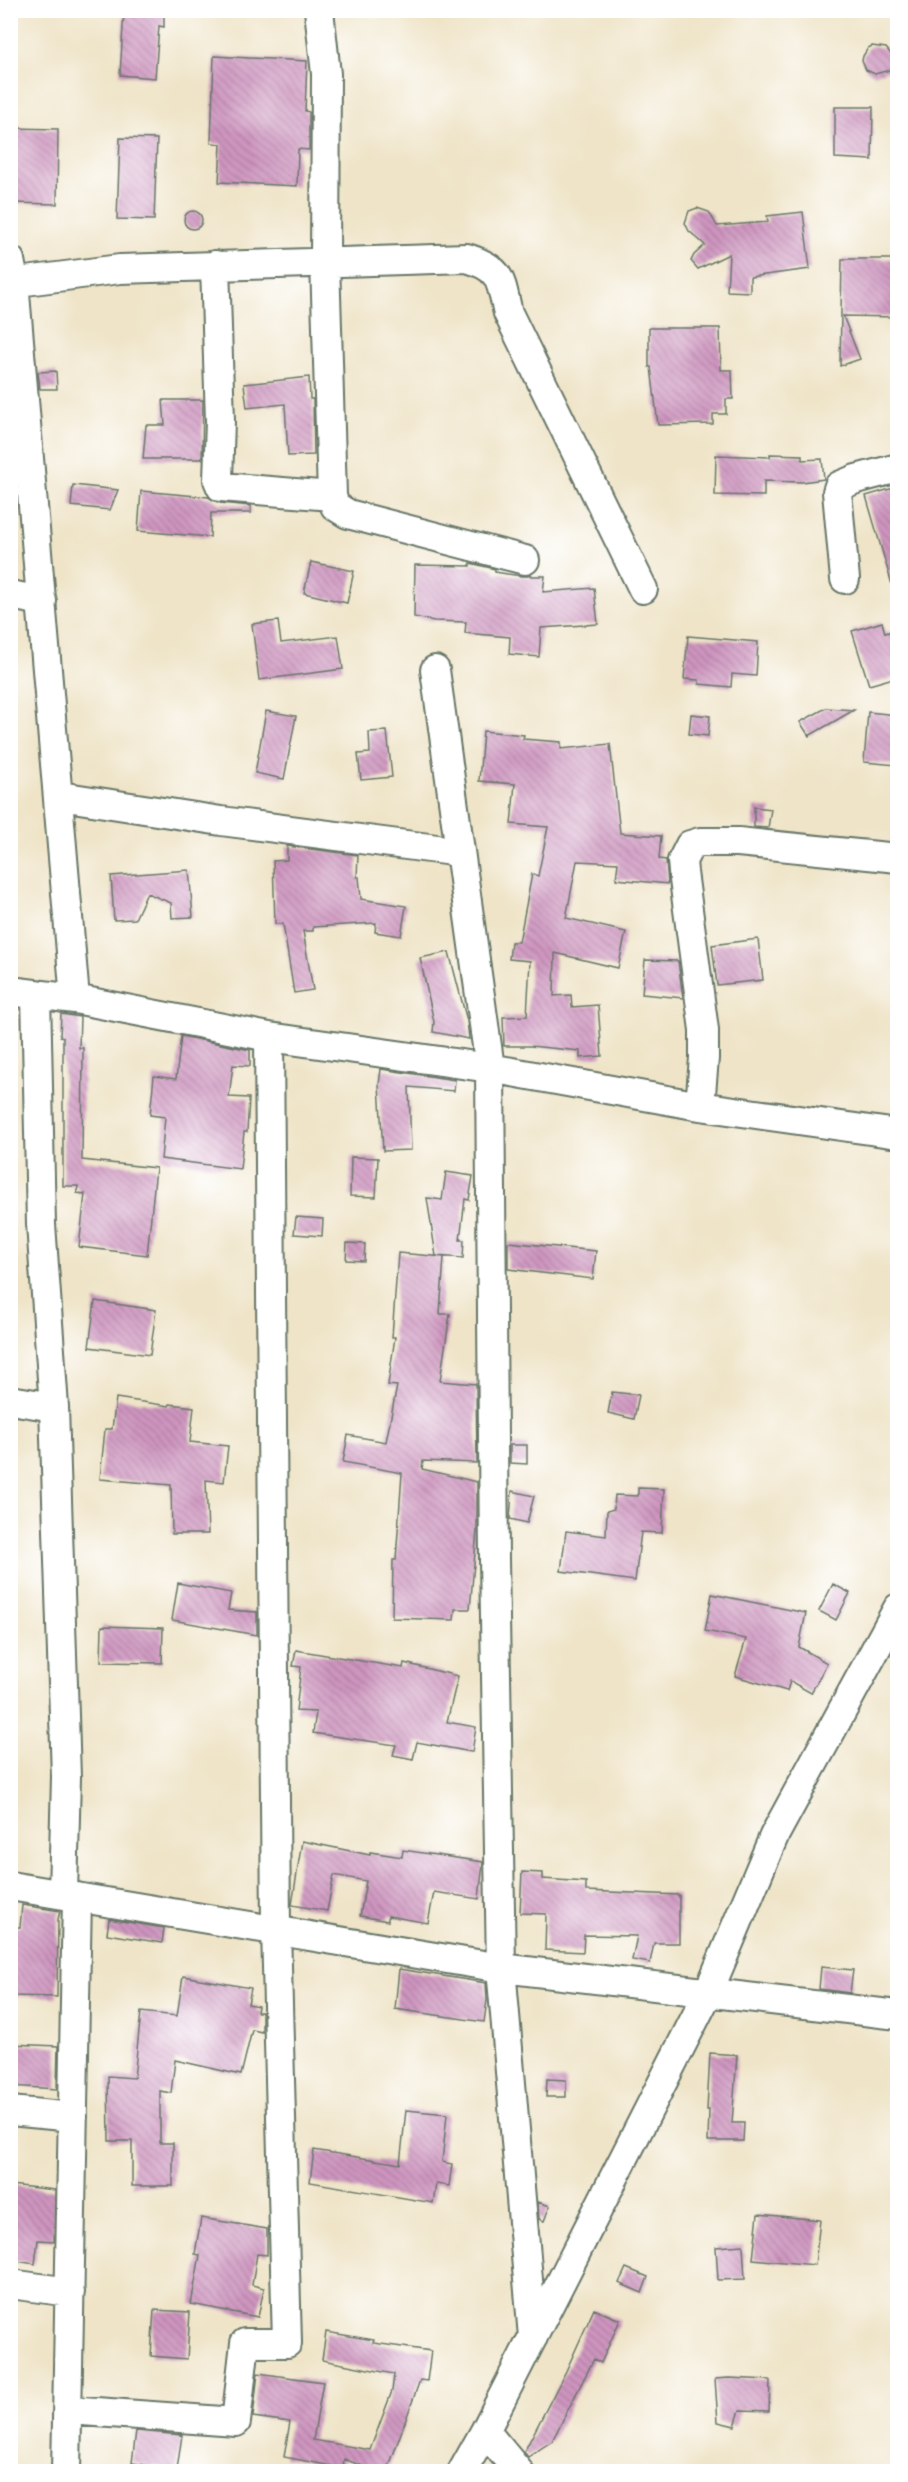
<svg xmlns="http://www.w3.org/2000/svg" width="908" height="2482" font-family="'Patrick Hand',sans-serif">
<defs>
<pattern id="building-back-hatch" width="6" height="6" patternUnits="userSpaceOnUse" patternTransform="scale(1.5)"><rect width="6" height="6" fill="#cf95c0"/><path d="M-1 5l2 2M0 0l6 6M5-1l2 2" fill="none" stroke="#a77b9d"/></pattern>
</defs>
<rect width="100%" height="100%" fill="#fff"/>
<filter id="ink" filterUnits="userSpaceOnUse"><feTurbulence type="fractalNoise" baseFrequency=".0167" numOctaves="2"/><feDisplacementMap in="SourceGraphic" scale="12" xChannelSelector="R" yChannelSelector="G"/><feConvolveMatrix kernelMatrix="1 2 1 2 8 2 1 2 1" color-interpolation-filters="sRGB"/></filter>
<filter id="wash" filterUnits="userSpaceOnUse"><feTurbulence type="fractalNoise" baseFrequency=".008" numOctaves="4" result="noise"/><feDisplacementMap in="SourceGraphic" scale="24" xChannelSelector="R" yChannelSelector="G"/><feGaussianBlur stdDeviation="1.35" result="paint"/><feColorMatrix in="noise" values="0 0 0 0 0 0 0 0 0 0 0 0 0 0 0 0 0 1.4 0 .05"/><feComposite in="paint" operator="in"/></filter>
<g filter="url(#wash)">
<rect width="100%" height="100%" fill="#efe4c8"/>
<g id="blocks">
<!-- building -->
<path fill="url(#building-back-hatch)" d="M124,10h40v17l-5,-1 -4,52 -35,-3z
M872,46l14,2 11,13v7l-22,6 -9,-4 -4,-9 1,-5 5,-8z
M214,56l93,5 -2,50 4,1v38l-11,-1 -1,37 -78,-4 2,-38 -10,-1z
M835,107h38l-1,53 -37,-2z
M10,128l48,1 -1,75 -47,-1z
M120,138l37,1 -3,81 -37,-1z
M697,208l12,4 8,14 51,-4 -1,-6 36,-4 7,57 -60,8v15l-23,-1 2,-37 -31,15 -7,-8 3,-6 11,-10 -16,-14 -4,-8 4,-12z
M184 220a9 9 0 1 1 18 0a9 9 0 1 1-18 0Z
M842,259h55v58l-54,-1 17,43 -20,7z
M649,328h71l1,42h11l1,29h-7v15h-13v10l-55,1 -7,-58h-2z
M56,371l1,18h-17l-2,-17z
M309,377l1,22h3l1,56 -26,1 -3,-52 -38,4 -3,-24z
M163,400h40l-1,59h-59l3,-34h19z
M770,454l32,1v5l20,-1 2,20 -22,3 -38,-1v15l-49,-1 1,-40 54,2z
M73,485l45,5 -8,20 -39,-4z
M897,487v100l-4,1 -27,-92z
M141,491l67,6 12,6 31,3v7h-40l-1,24 -72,-6z
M311,562l43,9 -7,32 -43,-10z
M470,563l25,6v3l26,4h24l-2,16 51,-4 4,36 -57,4 -2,29 -30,-3 1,-17 -45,-4 1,-11 -32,-1 -20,-4 1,-52 55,1z
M278,621l3,22 57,-7 5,33 -84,11 -7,-56z
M882,622l3,11 12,-3v47l-28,8 -17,-54z
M688,636l70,6 -2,34 -24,-2 -1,13 -32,-3v-4l-15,-1z
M826,708l28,2 -45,26 -9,-14z
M266,711l30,5 -12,63 -29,-6z
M868,712l29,3v50l-33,-3z
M691,714l19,2 -2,20 -19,-2z
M387,731l5,46 -31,3 -3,-26 12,-1 -1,-21z
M483,731l41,4 -1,4 38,3v7l49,-5 10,89 41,3 -2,23 7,1 2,24 -52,-5 2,-16 -41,-2 -11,57 60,14 -8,36 -63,-15 -1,43 17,-1 1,12 26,-2 4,51 -22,2v-7l-50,-5h-26l-1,-29 24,-1 3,-55 -21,-2 2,-17h8l13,-68 6,2 10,-49 -37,-3 4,-40 -36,-3z
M754,807l17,2 -3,19 -14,-1z
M287,846l71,9 -1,22h2l2,22 45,7 -5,30 -26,-4 1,-9 -63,4v4h-10l10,59 -19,3 -11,-69h-8l-2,-63 14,-1z
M189,870l4,47 -21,1 -1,-15 -24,-10 -12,26 -21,1 -3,-44z
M758,939l5,41 -46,5 -5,-40z
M449,952l18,69 2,18 -36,-7 1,-10 -14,-64z
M645,960l33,1 5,37 -41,-4z
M61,1014l19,3 -1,31h4l-1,112 74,8 -9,87 -68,-8 6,-53 -8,-1 1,-7h-15v-149l-3,-1z
M181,1036l69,14v16l-17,-1 -4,32 20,1 -2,34h-3l-4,37 -79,-10 4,-42 -15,-2 4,-39 22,3z
M381,1069l74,11 -1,11 -45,-4 2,63 -28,1 -4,-66z
M351,1157l27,1 -2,39 -26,-1z
M446,1172l27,4 -4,24 -4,-1 -5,41h4l-1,18 -27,-2 -9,-58 15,2z
M296,1217l27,2 -1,17 -28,-2z
M508,1242l88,9 -3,28 -85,-10z
M347,1243l18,1 -1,17 -18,-1z
M398,1253l46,4 -4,57h10l-10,67 36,3 1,79 -54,-2 -1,8 55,13v48l-7,79h-15l-1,11 -62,-2 1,-58h3l6,-87 -59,-11 5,-27 38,7 11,-56 -9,-1 7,-48h-3z
M95,1301l61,9 -6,45 -61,-8z
M612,1392l27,3 -5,24 -26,-6z
M116,1398l53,8 1,-2 24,3 -4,35 38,4 -4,36 -18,-2 2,54h-36l-1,-49 -71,-6 5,-50h7z
M510,1445h17v19l-17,-1z
M638,1488l26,1 -2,44 -21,-1 -6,49 -74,-10 5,-40 40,5 1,-25 7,-2 1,-14 23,1z
M512,1491l22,5 -7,27 -17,-4z
M178,1583l53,10 -3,17 29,2v23l-85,-15z
M833,1584l17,9 -14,27 -17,-9z
M712,1594l94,19 -7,34 28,16 -16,30 -21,-12 -3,10 -52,-15 11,-37 -41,-8z
M102,1626l61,2 -1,35 -61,-1z
M296,1650l107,18 1,-5 54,13 -11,46 29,5 -4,25 -55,-10 -4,17 -20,-4 3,-10 -83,-12 3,-21 -20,-1 5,-44 -8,-1z
M302,1841l68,14v-3l32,5 1,-7 80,12 -4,37 -45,-7 -6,31 -40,-7v5l-28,-5 6,-35 -32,-6 -7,36 -35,-6z
M522,1872l21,1v6l43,3v9l93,4v48h-25l-4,20 -18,-3 5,-24 -53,-1 -1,17 -38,-2 1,-36 -26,-1z
M22,1905l38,6 -2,8 -1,78 -47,-1v-69h10z
M109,1919l55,9 -2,15 -55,-9z
M821,1967l32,3 -3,23 -31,-4z
M399,1969l87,14 1,17 -3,22 -89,-13z
M183,1976l68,12 -3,16 10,2 -1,6h5v20l-10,-2 -11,45 -66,-15 -4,33 -11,-2v52h13v43h-41v-45h-23l-1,-65 26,2 7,-66 36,4z
M10,2044l48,2 -1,43 -47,-3z
M710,2053l27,2 -5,68h12l-1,18h-35l1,-31h-2z
M547,2079l19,1v17h-20z
M406,2110l41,4 -5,48 10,2 -3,22 -13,-2 -3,19 -123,-21 4,-32 86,14z
M10,2185l45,5 -1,51 -16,-1 -3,24 -25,-4z
M538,2202l12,4 -6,15 -5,-2z
M758,2214l62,6 -5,45 -62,-6z
M201,2218l66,11v26l-10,-1 -5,31 12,3 -6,29 -67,-13 9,-49 -5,-1z
M743,2245l2,34 -27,1 -2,-33z
M626,2268l22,9 -6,16 -23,-10z
M594,2309l26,11 -19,43 -7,-4 -42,82 -24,16 -4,-5 42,-81z
M154,2310l36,2 -3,47 -36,-3z
M326,2332l48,8 -1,3 58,8 -4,30 -7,-1 -33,92h-9l-34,-13 -1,9 -59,-11 6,-35 -37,-5 5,-44 65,9 -10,58 57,10 22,-59 2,-17 -72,-14z
M729,2378l41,2 -1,31 -29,-1 -5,16 -17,-4 -3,-43z
M136,2431l46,4 -5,35 -45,-7z"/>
</g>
</g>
<g filter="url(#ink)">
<use href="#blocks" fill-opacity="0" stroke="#687768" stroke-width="1.5"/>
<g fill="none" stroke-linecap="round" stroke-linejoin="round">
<defs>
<path id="minor" d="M319,10l7,64 -1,187 7,235 3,10 13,8 177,46
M10,260l4,22 61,717
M215,265l5,156 -2,59 3,7 111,9
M10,283l110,-14 347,-11c35,11 33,21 41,55l135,276
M845,579l-8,-87 2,-6 17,-7 42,-11
M10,595l32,6
M435,670l55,398 4,491 7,409 32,369
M60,796l161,25 239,31
M10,991l65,8 194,38 221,31 210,38 198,28
M36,994l5,230 13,183 12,370 -3,117
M700,1106l4,-48v-28l-21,-158 -1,-11 8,-16 10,-3h38l160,16
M10,1400l44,7
M10,1886l491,82 397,47
M10,2111l63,6
M10,2284l60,8
M68,2410l168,12 9,-79h42l-11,-414 -7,-892
M485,2431l34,41
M66,2472l11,-575
M462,2472l23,-41 223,-438 66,-157 124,-228"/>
</defs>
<!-- minor casing -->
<use href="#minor" stroke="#687768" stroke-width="32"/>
<!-- minor -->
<use href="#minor" stroke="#fff" stroke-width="28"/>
</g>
</g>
<!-- margin -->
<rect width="908" height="2482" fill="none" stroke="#fff" stroke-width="36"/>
</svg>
